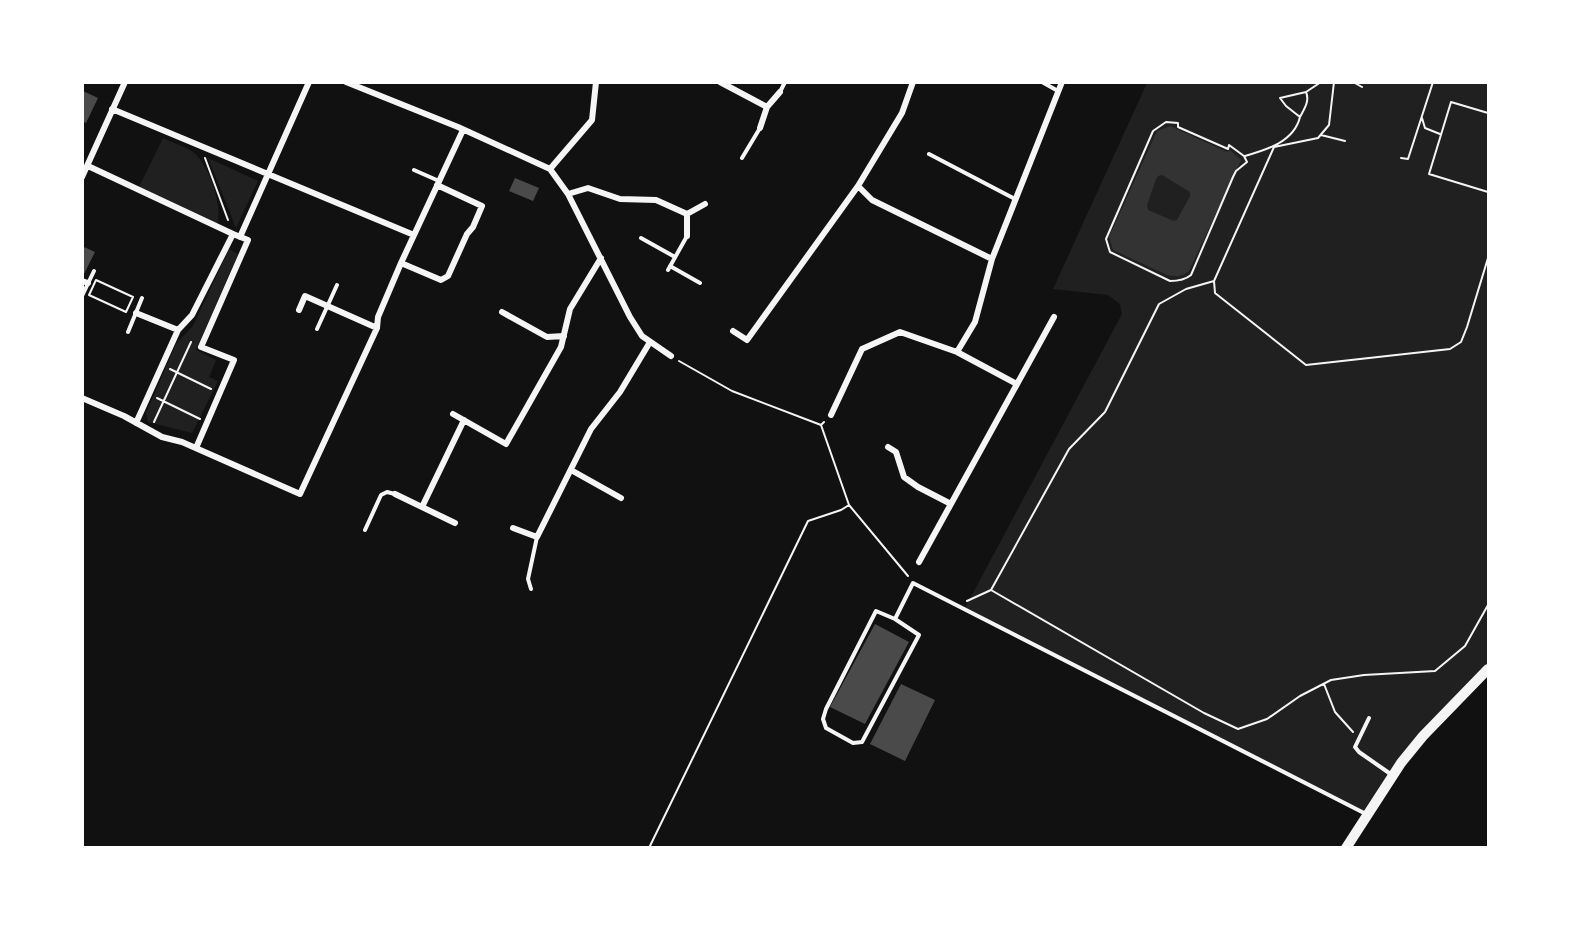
<svg xmlns="http://www.w3.org/2000/svg" width="1571" height="930" font-family="'Playfair Display',serif">
<rect width="100%" height="100%" fill="#111"/>
<!-- green -->
<path fill="#202020" d="M1147,83h341v586l-65,67 -56,78 -402,-206 157,-294 -2,-10 -12,-9 -55,-6z
M163,138c9,5 22,8 30,14 17,13 30,55 24,74l-79,-37z
M208,158l50,23 -22,47z
M229,249l9,5 -42,96 20,10 -7,17 9,4 -26,52 -44,-11 -2,-9 30,-69 17,-18z"/>
<!-- water -->
<path fill="#333" fill-rule="evenodd" d="M1170,126l57,26 3,-2 11,10 -52,111c-8,6 -12,6 -22,4l-54,-25 -4,-13 48,-106zM1162,175l28,17v4l-13,24 -3,1 -26,-11 -1,-5 9,-26 2,-3z"/>
<!-- building -->
<path fill="#4a4a4a" d="M83,91l15,7 -12,25 -4,-2z
M515,178l24,10 -6,13 -24,-10z
M82,246l13,6 -11,22 -2,-1z
M875,624l34,18 -44,82 -35,-17z
M901,684l34,16 -30,61 -35,-17z"/>
<g fill="none" stroke-linecap="round" stroke-linejoin="round">
<!-- path -->
<path stroke="#f5f5f5" stroke-width="2" d="M1334,82l-5,43 -11,13 -44,9 -60,134 1,12 91,72 144,-16 11,-7 6,-15 21,-69
M1353,82l9,5
M1488,113l-37,-11 -22,72 59,18
M1300,117c4,-8 10,-16 6,-25
M1422,118l3,10 15,6
M1166,122l12,1v4l50,22 1,-4 15,11 3,6 -11,9 -3,6 -42,98c-6,5 -13,6 -21,6l-60,-29 -4,-13 47,-108z
M1321,135l24,6
M1245,156c21,-6 49,-14 55,-39l-14,-11 -6,-8 26,-6 15,-10
M205,158l23,62
M1401,158l7,1 25,-77
M96,280l37,17 -7,15 -37,-17z
M1214,281l-28,8 -27,15 -54,108 -36,37 -78,141 213,123 34,16 29,-10 33,-23 31,-16 33,-5 71,-4 30,-25 23,-41
M679,361l53,30 89,34
M170,369l41,20
M157,398l43,21
M154,422l37,-80
M824,422l-3,3 28,80 59,71
M967,601l24,-11
M1324,684l11,28 18,20
M649,848l159,-327 33,-11 8,-5"/>
<!-- service -->
<path stroke="#f5f5f5" stroke-width="4" d="M1042,82l16,9
M780,92l5,-10
M929,154l86,45
M742,158l18,-30
M414,170l25,11
M641,238l34,19
M670,266l30,17
M668,270l19,-34
M82,296l12,-25
M317,329l20,-44
M128,332l14,-34
M365,530l16,-35 6,-3 8,2
M531,589l-3,-10 9,-42
M876,611l19,8 24,16 -57,107 -9,1 -27,-15 -3,-9 3,-10z
M895,619l18,-36 453,231
M1369,718l-14,29 4,5 33,23"/>
<!-- minor -->
<path stroke="#f5f5f5" stroke-width="6" d="M346,82l112,45 92,42
M720,82l47,25
M112,109l302,126
M760,128l7,-21 13,-15
M88,166l145,68
M550,169l18,25 62,123 12,19 29,20
M550,169l42,-49 4,-38
M82,177l43,-95
M858,186l14,14 120,59
M568,194l20,-6 32,11 36,1 31,14
M687,236v-22l18,-10
M240,237l69,-155
M401,263l40,17 7,-4 19,-42 6,-7 9,-21 -45,-21
M82,281l6,2
M299,310l6,-14 72,32
M502,312l45,25 17,-1
M136,313l42,17
M733,331l14,9 111,-154 44,-73 11,-31
M957,352l18,-30 17,-63 70,-177
M82,398l42,18 38,21 20,5 118,52 77,-166 1,-11 23,-54 62,-133
M453,414l53,30 55,-97 9,-38 31,-51
M831,415l31,-66 38,-17 57,20 60,32
M136,423l42,-93 14,-15 41,-81 15,6 -47,107 33,13 -38,88
M888,447l8,5 8,25 14,10 33,17
M571,470l50,28
M395,494l60,29
M422,507l42,-87
M513,528l24,9 54,-108 29,-37 30,-50
M919,562l135,-245"/>
<!-- secondary -->
<path stroke="#f5f5f5" stroke-width="10" d="M1346,848l55,-85 22,-27 65,-67"/>
</g>
<!-- border -->
<rect width="1571" height="930" fill="none" stroke="#ffffff" stroke-width="168"/>
</svg>
